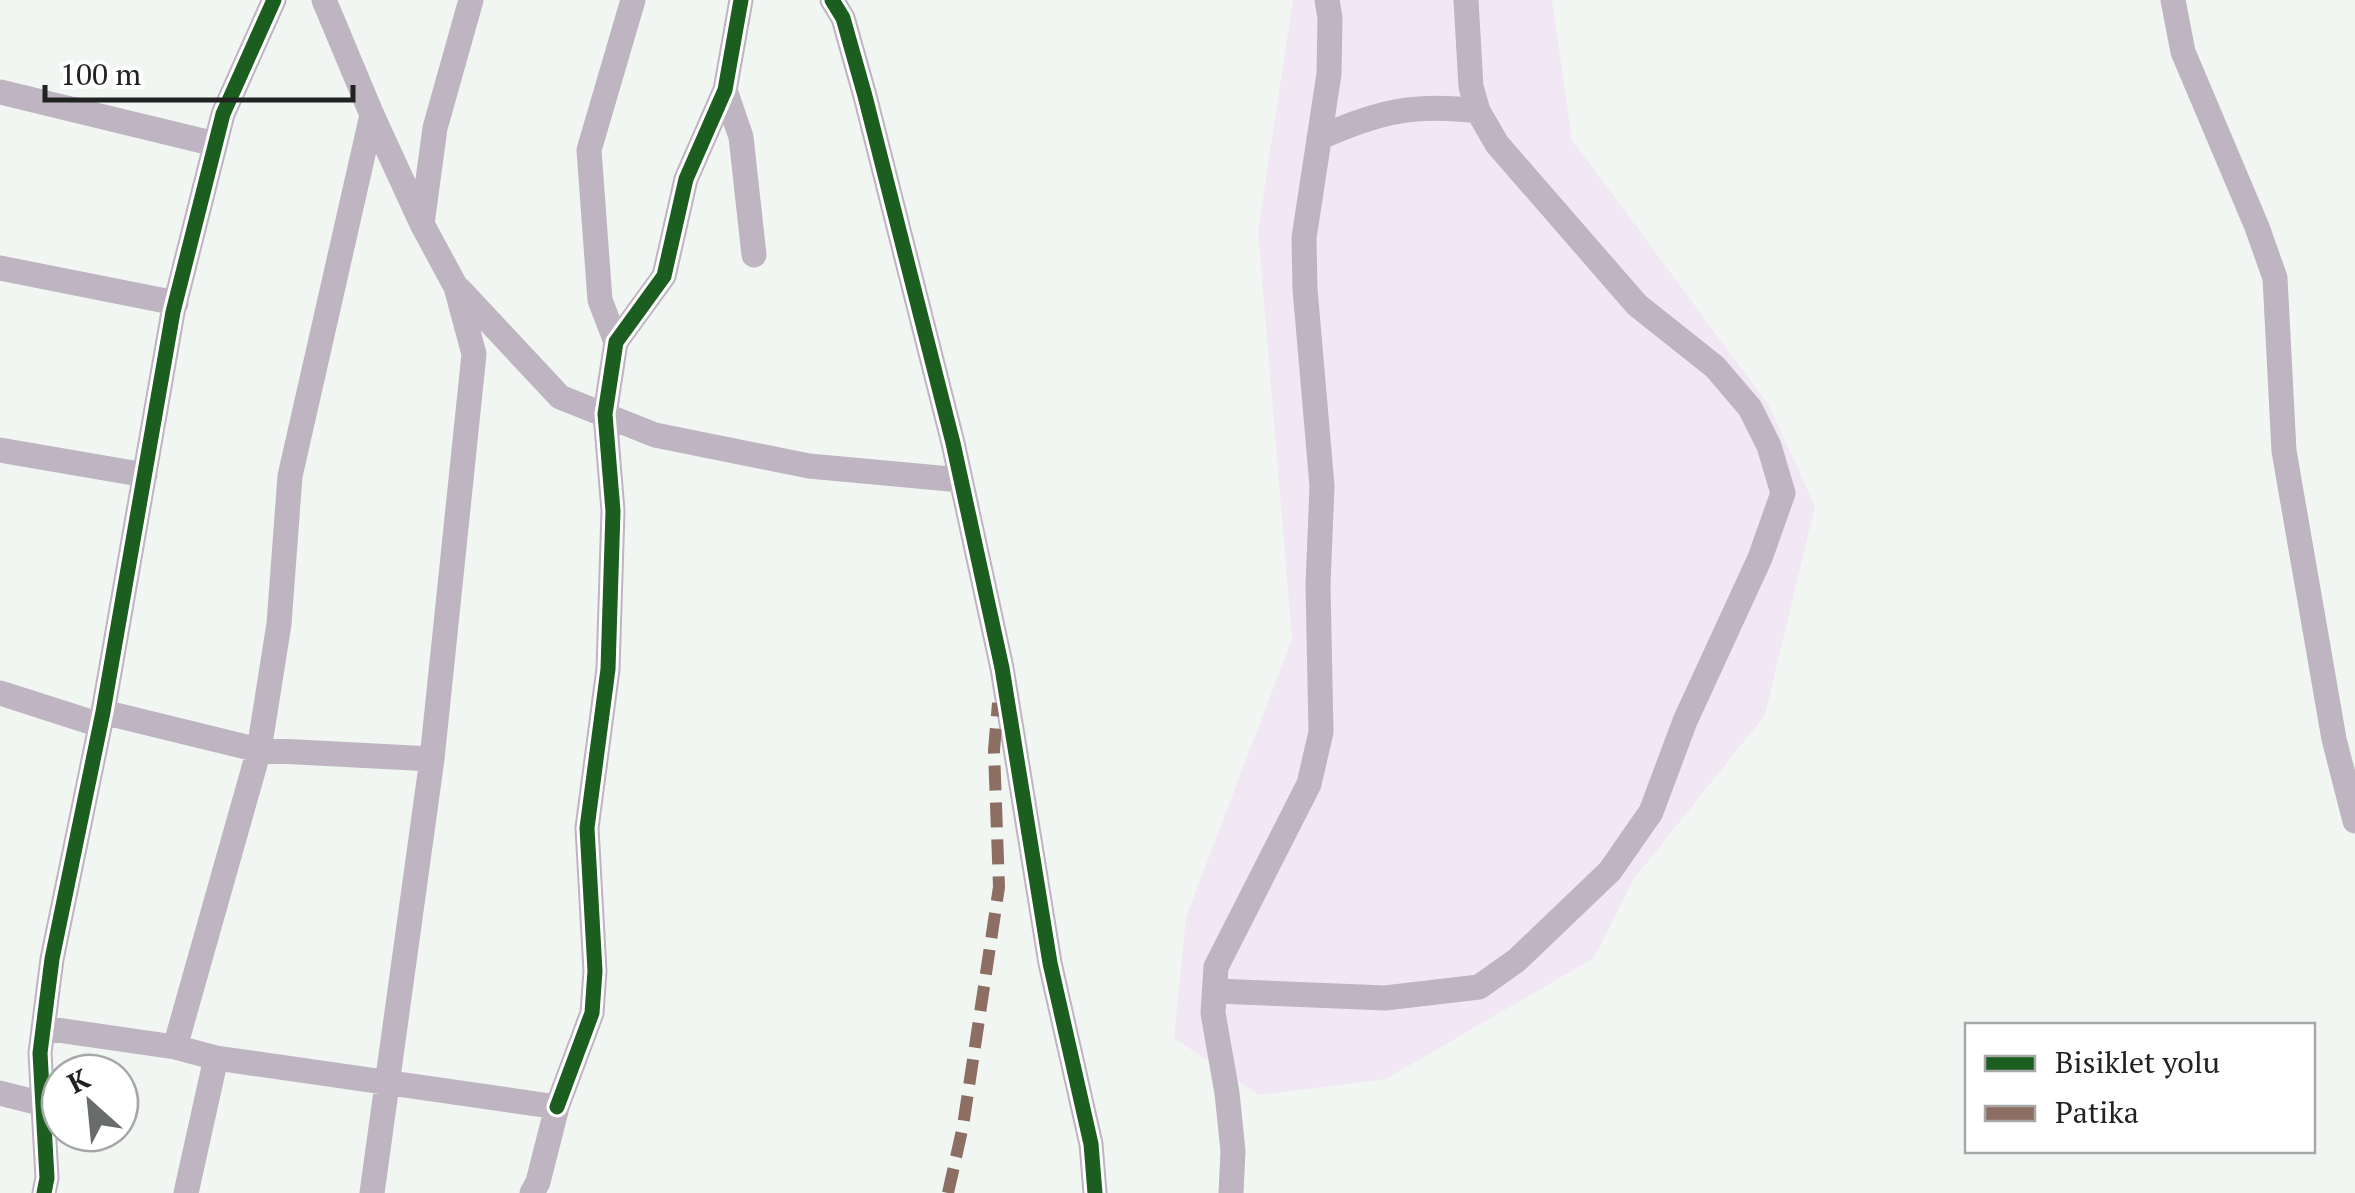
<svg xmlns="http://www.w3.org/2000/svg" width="2355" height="1193" font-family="'PT Serif',serif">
<rect width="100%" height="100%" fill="#f1f6f3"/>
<!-- green -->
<path fill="#f2e7f5" d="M1293,0h259l20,140 196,264 47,102 -50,209 -132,165 -39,78 -208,121 -127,16 -85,-57 12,-121 106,-278 -34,-408z"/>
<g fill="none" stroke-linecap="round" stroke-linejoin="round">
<!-- minor -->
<path stroke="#bfb4c1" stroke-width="25" d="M832,0l11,18 22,78 88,347 49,225 48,295 41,181 4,49
M2173,0l10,52 74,175 18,51 9,173 50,288 21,82
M725,90l16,47 13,118
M0,92l215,52
M1319,138c58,-26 95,-35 159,-27
M422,224l13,-96 36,-128
M0,268l176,35
M460,290l100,107 95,38 154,31 152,14
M616,342l-16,-42 -11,-150 44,-150
M0,450l145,25
M0,693l100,32
M103,712l156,38 173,9 42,-405 -18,-67 -34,-63 -50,-109 -48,-115
M1215,991l170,7 94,-11 38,-27 93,-89 41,-59 34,-91 75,-163 23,-65 -14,-47 -19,-38 -35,-41 -78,-62 -140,-161 -19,-33 -7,-24 -5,-87
M43,1028l132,19 41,11 341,49 -19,75 -6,11
M175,1047l84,-297 20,-126 11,-148 82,-361
M0,1093l43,11
M557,1107l35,-94 3,-42 -8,-143 21,-159 5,-158 -8,-97 11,-72 48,-66 22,-97 39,-89 16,-90
M44,1193l3,-15 -7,-125 12,-94 51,-247 70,-400 50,-198 51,-114
M186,1193l30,-135
M372,1193l60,-434
M1231,1193l2,-42 -6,-58 -14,-80 3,-46 93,-183 12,-52 -3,-147 4,-99 -17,-197 -1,-51 25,-164 1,-56 -3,-18"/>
<!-- quiet -->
<path stroke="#8d6e63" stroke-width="12" stroke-dasharray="25 12" stroke-linecap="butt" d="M948,1193l15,-67 36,-239 -5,-137 4,-47"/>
<defs>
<path id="cycleway" d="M832,0l11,18 22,78 88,347 49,225 48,295 41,181 4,49
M557,1107l35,-94 3,-42 -8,-143 21,-159 5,-158 -8,-97 11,-72 48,-66 22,-97 39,-89 16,-90
M44,1193l3,-15 -7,-125 12,-94 51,-247 70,-400 50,-198 51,-114"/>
</defs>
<!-- cycleway casing -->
<use href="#cycleway" stroke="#fff" stroke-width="21"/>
<!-- cycleway -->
<use href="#cycleway" stroke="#1b5e20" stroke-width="15"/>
</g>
<!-- legend -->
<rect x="1965" y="1023" width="350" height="130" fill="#ffffff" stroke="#a6a7a6" stroke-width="2.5"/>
<rect x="1985" y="1056" width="50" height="15" fill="#1b5e20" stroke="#a6a7a6" stroke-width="2.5"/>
<text x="2055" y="1073" font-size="30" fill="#202321">Bisiklet yolu</text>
<rect x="1985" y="1106" width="50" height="15" fill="#8d6e63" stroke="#a6a7a6" stroke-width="2.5"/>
<text x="2055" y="1123" font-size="30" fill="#202321">Patika</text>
<!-- north arrow -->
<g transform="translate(90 1103) rotate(333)"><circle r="48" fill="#ffffff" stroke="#a6a7a6" stroke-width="2.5"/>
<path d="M0-8L18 38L0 25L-18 38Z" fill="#696d6a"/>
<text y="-15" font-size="28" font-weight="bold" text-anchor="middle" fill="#202321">K</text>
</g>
<!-- scale -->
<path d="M45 85v15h308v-15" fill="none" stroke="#202321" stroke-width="5"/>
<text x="60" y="85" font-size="30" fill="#202321" stroke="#ffffff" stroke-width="8" paint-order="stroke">100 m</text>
</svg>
